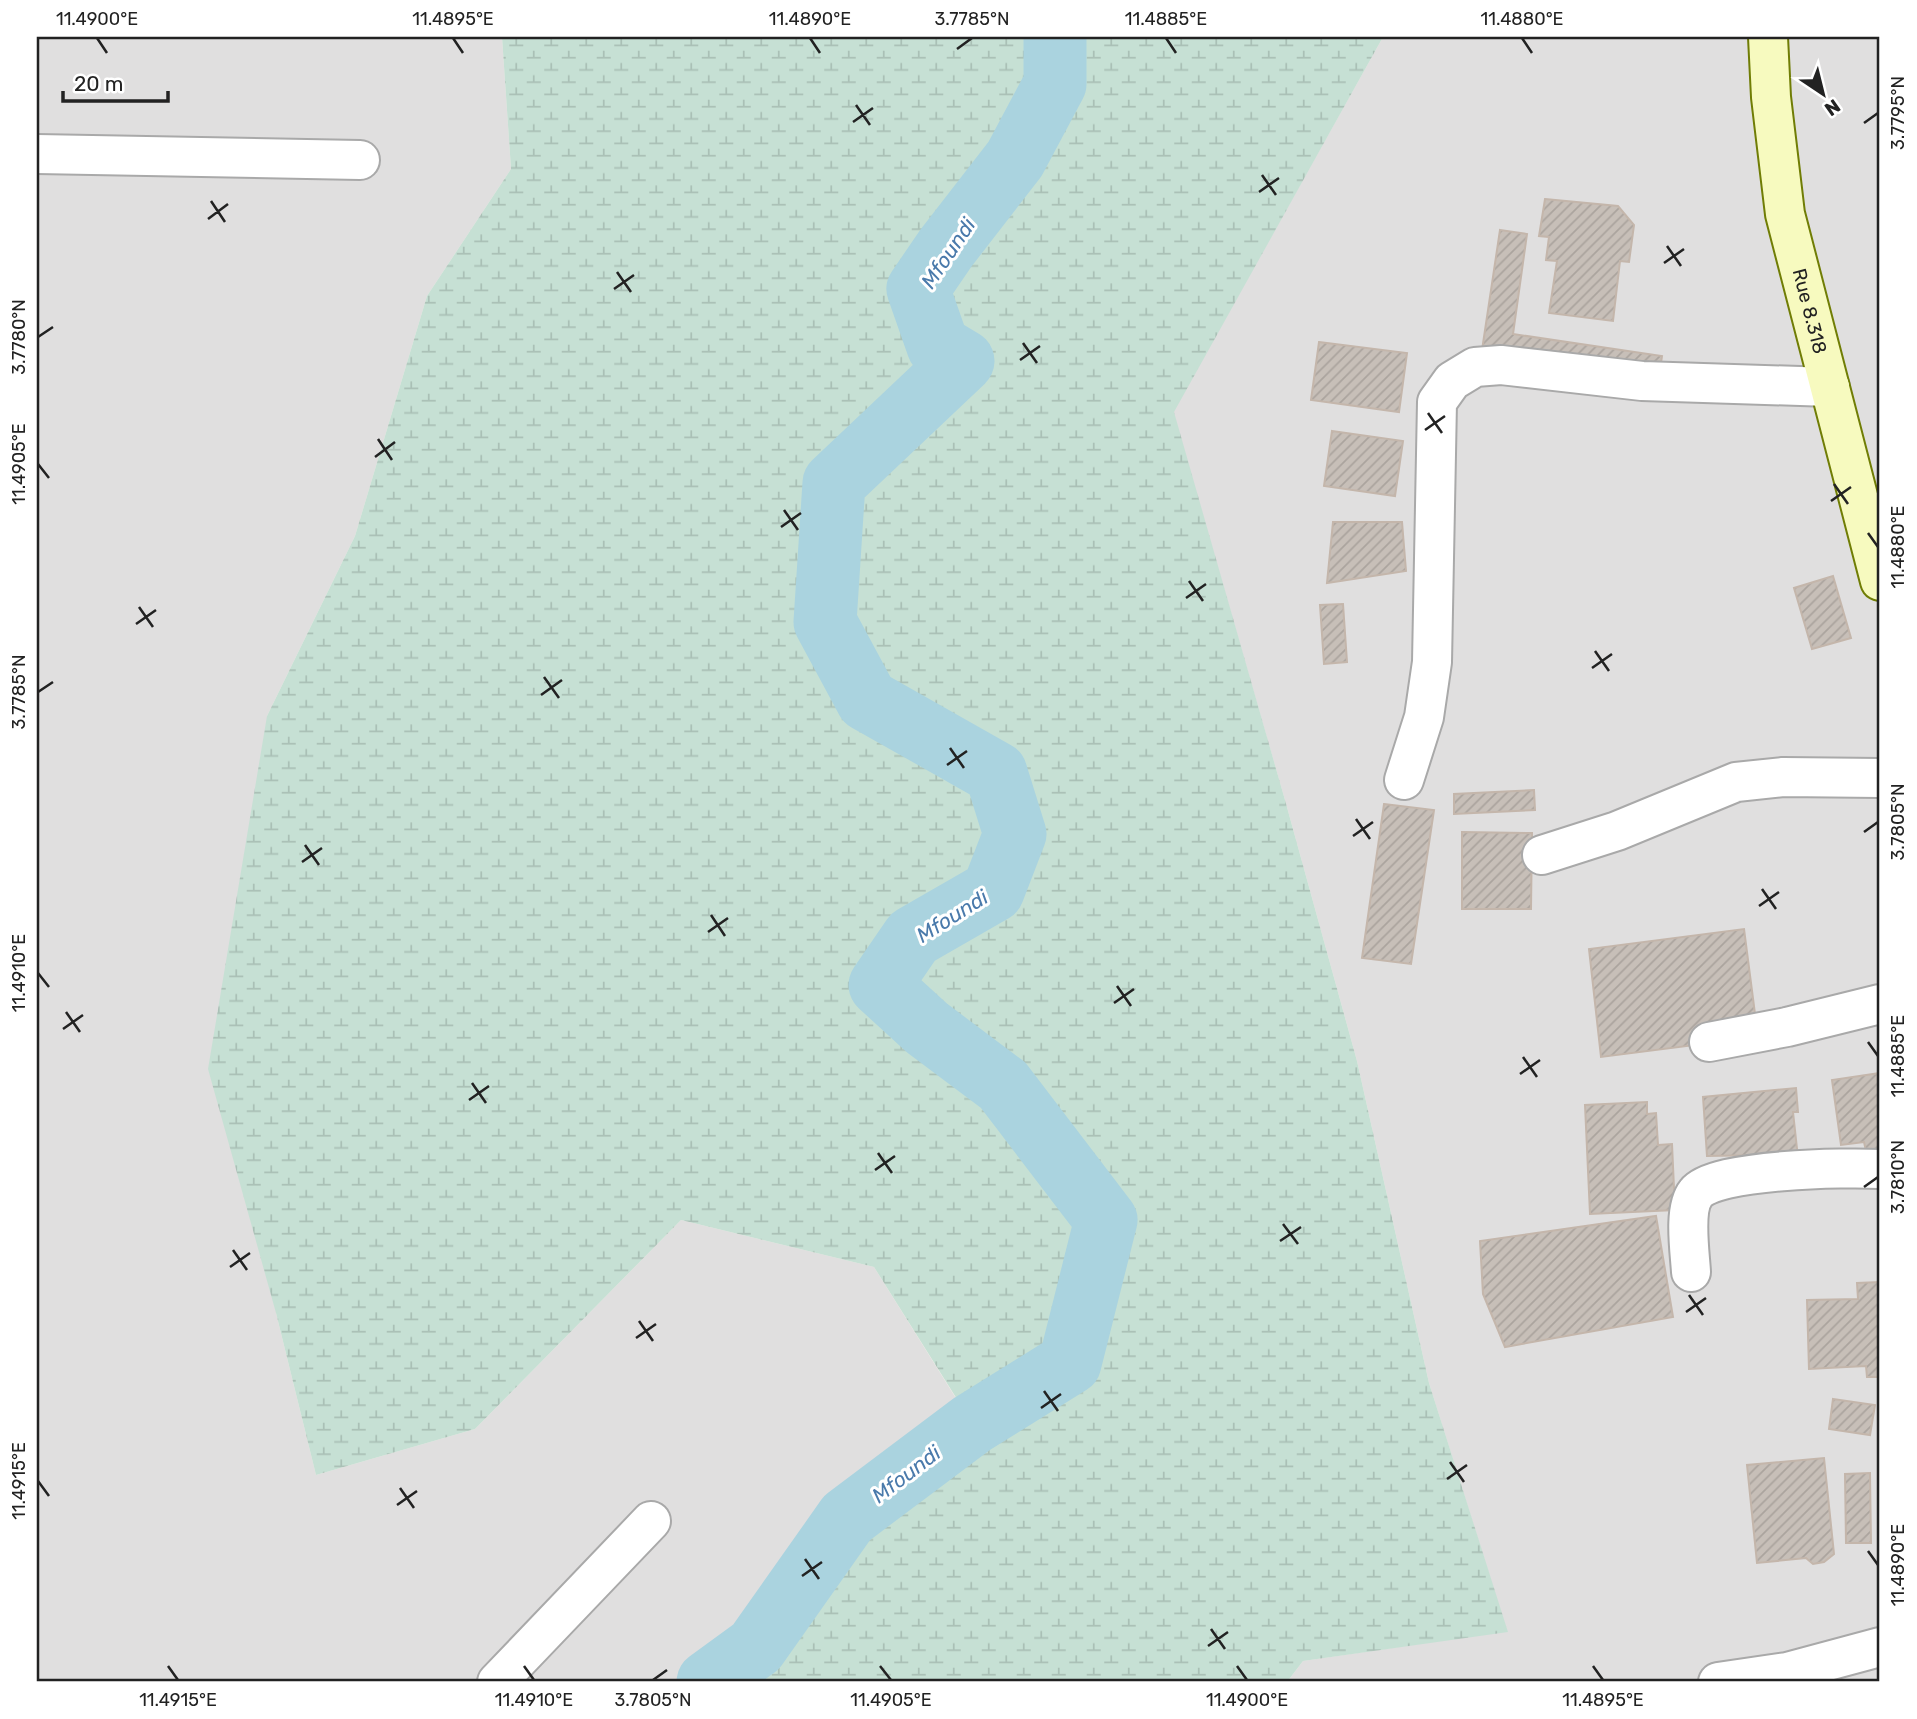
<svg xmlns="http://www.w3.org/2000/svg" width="1917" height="1719" font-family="Rubik,sans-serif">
<defs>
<pattern id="wetland-marsh" width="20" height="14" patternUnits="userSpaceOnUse" patternTransform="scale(1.75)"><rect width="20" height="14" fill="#c6e0d4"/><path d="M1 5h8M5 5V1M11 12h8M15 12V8" fill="none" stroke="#aac0b6"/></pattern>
<pattern id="building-hatch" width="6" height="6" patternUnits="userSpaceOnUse" patternTransform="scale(1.75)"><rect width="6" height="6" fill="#c7bfb8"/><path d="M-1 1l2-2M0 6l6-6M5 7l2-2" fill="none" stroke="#aba49e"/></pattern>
</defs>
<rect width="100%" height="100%" fill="#f2efe9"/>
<!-- residential -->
<path fill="#e0dfdf" d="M37,37h465l9,132 -84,127 -72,240 -88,180 9,597 40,162 159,-46 206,-209 193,47 98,157 -125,94 -91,129 -48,35h-671z
M1383,37h497v1645h-593l16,-21 204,-30 -78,-248 -72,-322 -72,-261 -112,-388z"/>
<!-- wetland -->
<path fill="url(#wetland-marsh)" d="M502,37h881l-209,375 111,388 72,261 72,322 79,249 -205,29 -16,21h-579l48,-35 91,-129 125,-95 -98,-156 -193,-47 -206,209 -159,46 -40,-162 -68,-244 59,-353 88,-180 72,-240 84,-127z"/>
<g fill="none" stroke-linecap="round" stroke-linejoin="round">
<!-- river -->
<path stroke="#aad3df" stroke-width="63" d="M708,1682l48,-35 91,-129 125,-94 98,-61 36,-143 -103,-135 -76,-57 -47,-43 33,-48 80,-46 22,-57 -19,-61 -129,-73 -42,-78 9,-139 129,-122 -25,-15 -20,-57 28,-41 69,-89 40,-75v-47"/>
</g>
<!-- building -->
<path fill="url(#building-hatch)" stroke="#c4b6ab" stroke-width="2" d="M1545,199l73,7 16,19 -5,37 -9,-1 -7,60 -64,-8 8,-52 -11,-1 3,-23 -10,-1z
M1500,230l27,4 -14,100 149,22 -4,27 -177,-26z
M1319,342l88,11 -8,59 -88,-12z
M1332,431l71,10 -8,55 -71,-10z
M1333,522h69l4,49 -79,12z
M1833,576l18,62 -39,11 -18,-61z
M1343,604l4,58 -23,2 -4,-59z
M1534,790l1,20 -81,4v-20z
M1384,804l50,6 -23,154 -49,-6z
M1462,832l70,1 -1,76h-69z
M1744,929l14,108 -157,20 -12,-108z
M1880,1073v76l-14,2 -2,-9 -23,3 -9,-65z
M1796,1088l2,24h-5l5,46 -32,-3 -59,1 -4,-59z
M1647,1102v12l9,-1 2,32 14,-1 3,66 -85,4 -5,-109z
M1656,1216l17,101 -168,30 -22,-53 -3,-53z
M1880,1282v95h-13l-1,-11 -57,3 -2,-69 51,-1 -1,-16z
M1833,1399l42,6 -5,30 -41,-6z
M1824,1458l10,96 -10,8 -11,2 -7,-6 -49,5 -10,-98z
M1870,1473l1,70h-25l-1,-69z"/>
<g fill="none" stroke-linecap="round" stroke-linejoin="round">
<defs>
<path id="minor" d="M37,154l323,6
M1404,780l20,-63 8,-55 5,-260 15,-21 23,-14 26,-2 141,16 188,6
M1542,855l75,-24 119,-49 47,-5 97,1
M1709,1042l78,-15 93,-23
M1691,1272c-1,-19 -8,-63 5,-79 18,-24 151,-26 184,-24
M497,1682l154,-161
M1718,1682l69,-10 93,-25"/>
<g id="secondary">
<path id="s1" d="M1768,37l3,60 14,117 95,367"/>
</g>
</defs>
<!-- minor casing -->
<use href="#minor" stroke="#a9a9a9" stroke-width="42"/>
<!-- secondary casing -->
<use href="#secondary" stroke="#707d05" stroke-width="42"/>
<!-- minor -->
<use href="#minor" stroke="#fff" stroke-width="38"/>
<!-- secondary -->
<use href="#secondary" stroke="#f7fabf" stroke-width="38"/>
</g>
<!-- ticks -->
<path fill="none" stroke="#222" stroke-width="2.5" d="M97,38l10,15M453,38l10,15M810,38l10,15M1166,38l10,15M1522,38l10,15M957,49l15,-11M856,105l14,20M853,122l20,-14M1864,123l14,-10M1262,175l14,20M1259,192l20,-14M211,201l14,21M208,219l20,-15M1667,246l14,20M1664,263l20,-14M617,272l14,20M614,289l20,-14M38,337l15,-10M1023,343l14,20M1020,360l20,-14M1428,413l14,20M1425,430l20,-14M378,439l14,21M375,457l20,-15M38,464l11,14M1834,484l14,20M1831,501l20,-14M784,510l14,20M781,527l20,-14M1868,533l10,14M1189,581l14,20M1186,598l20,-14M139,607l14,20M136,624l20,-14M1595,651l14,20M1592,668l20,-14M544,677l15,21M38,692l15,-10M541,695l21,-15M950,748l14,20M947,765l20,-14M1356,819l14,20M1864,832l14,-10M1353,836l20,-14M305,845l14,20M302,862l20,-14M1762,889l14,20M1759,906l20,-14M711,915l14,21M708,932l20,-14M38,973l11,14M1117,986l14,20M1114,1003l20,-14M66,1012l14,20M63,1029l20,-14M1868,1042l10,14M1523,1057l14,20M1520,1074l20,-14M472,1083l14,20M469,1100l20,-14M878,1153l14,20M875,1170l20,-14M1864,1187l14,-10M1283,1224l15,20M1280,1241l21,-14M233,1250l14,20M230,1267l20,-14M1689,1295l14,20M1686,1312l20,-14M639,1321l14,20M636,1338l20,-14M1044,1391l14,20M1041,1408l20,-14M1450,1462l14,20M1447,1479l20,-14M38,1481l11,15M400,1488l14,20M397,1505l20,-14M1868,1551l10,14M805,1559l14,20M802,1576l20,-14M1211,1629l14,20M1208,1646l20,-14M168,1666l10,14M524,1666l10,14M880,1666l11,14M1237,1666l10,14M1593,1666l10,14M653,1680l14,-10"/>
<g text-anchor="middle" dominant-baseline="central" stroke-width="6" stroke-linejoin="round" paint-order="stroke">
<!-- street labels -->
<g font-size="19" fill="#222" stroke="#fff">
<text stroke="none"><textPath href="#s1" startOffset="278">Rue 8.318</textPath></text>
</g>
<!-- water labels -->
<g font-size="21" font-style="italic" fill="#4a7aab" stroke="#fff">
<text transform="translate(948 253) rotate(-56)">Mfoundi</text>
<text transform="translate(952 916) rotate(-32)">Mfoundi</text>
<text transform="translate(906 1474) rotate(-37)">Mfoundi</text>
</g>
</g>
<!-- border -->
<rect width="1917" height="1719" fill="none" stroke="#ffffff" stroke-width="77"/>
<!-- north arrow -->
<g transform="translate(1823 94) rotate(145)" stroke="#ffffff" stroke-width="5" paint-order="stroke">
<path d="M0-5L12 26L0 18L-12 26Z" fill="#222222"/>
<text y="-10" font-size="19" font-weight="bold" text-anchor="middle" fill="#222222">N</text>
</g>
<!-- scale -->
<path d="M63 91v10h105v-10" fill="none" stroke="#222222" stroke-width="3.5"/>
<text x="74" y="91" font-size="21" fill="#222222" stroke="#ffffff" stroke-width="5" paint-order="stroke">20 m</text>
<rect x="38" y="38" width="1840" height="1642" fill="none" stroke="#222" stroke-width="2.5"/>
<g font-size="18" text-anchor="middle" fill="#222">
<text x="97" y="25">11.4900°E</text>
<text x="453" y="25">11.4895°E</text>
<text x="810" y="25">11.4890°E</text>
<text x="972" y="25">3.7785°N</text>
<text x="1166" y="25">11.4885°E</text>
<text x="1522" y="25">11.4880°E</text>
<text transform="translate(1898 113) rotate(-90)" y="6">3.7795°N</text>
<text transform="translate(19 337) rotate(-90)" y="6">3.7780°N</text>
<text transform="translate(19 464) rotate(-90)" y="6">11.4905°E</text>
<text transform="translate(1898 547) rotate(-90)" y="6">11.4880°E</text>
<text transform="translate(19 692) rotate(-90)" y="6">3.7785°N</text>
<text transform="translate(1898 822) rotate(-90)" y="6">3.7805°N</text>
<text transform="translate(19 973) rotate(-90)" y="6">11.4910°E</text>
<text transform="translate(1898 1056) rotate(-90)" y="6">11.4885°E</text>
<text transform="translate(1898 1177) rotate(-90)" y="6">3.7810°N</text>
<text transform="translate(19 1481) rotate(-90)" y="6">11.4915°E</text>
<text transform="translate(1898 1565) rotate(-90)" y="6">11.4890°E</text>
<text x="178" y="1706">11.4915°E</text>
<text x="534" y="1706">11.4910°E</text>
<text x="653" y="1706">3.7805°N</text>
<text x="891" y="1706">11.4905°E</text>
<text x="1247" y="1706">11.4900°E</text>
<text x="1603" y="1706">11.4895°E</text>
</g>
</svg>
